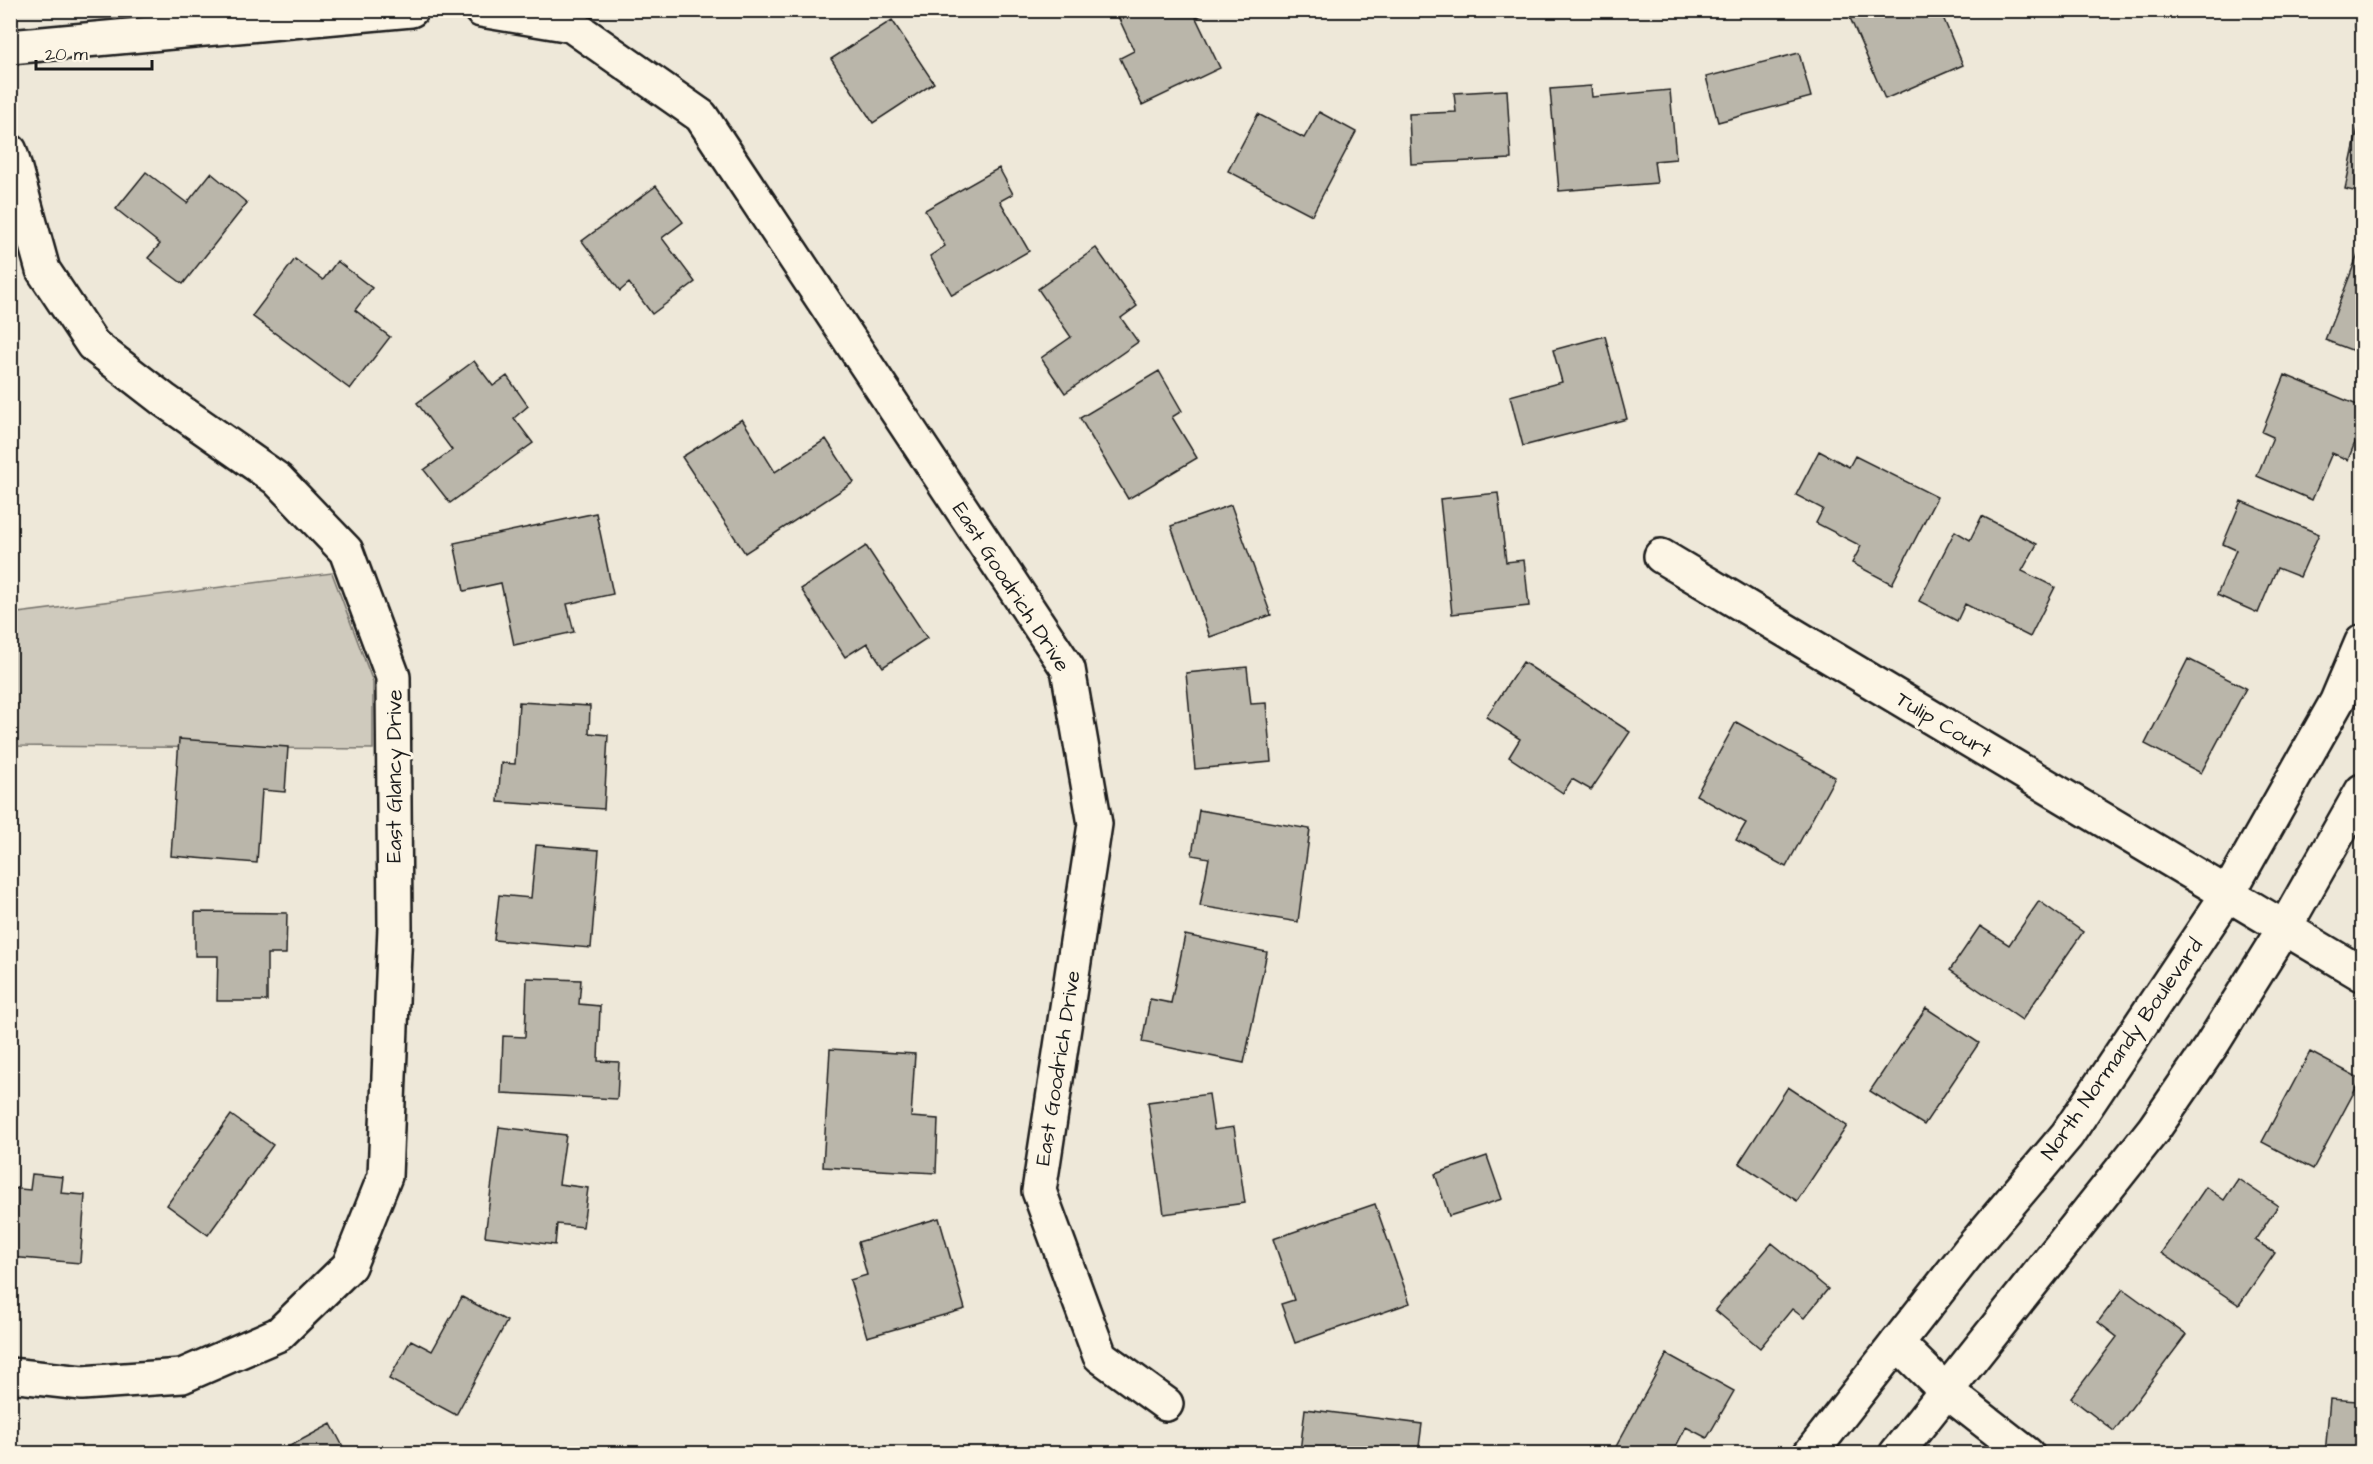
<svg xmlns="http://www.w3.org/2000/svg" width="2373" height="1464" font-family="'Architects Daughter',sans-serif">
<rect width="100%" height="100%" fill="#eee8d9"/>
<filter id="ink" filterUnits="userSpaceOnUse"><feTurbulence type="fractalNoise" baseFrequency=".0167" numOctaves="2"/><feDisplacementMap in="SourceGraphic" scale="12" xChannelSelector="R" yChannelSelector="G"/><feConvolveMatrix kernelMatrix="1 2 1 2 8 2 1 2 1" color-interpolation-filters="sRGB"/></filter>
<g filter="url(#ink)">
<!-- green -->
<path fill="#cfcabd" stroke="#76736c" stroke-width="1.5" d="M332,573l41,109v67l-362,-3 -1,-132z"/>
<!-- building -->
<path fill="#bab6aa" stroke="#1c1c1c" stroke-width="1.5" d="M1115,10h97l-16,8 24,50 -78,37 -22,-47 14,-7z
M1854,10h86l23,55 -78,34 -37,-86z
M2357,10h5v17l-7,-1z
M892,20l42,63 -61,40 -42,-64z
M1799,53l12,44 -93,25 -12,-45z
M1591,86l1,11 78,-7 6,69 -22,2 3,22 -98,8 -9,-102z
M1507,90l4,69 -100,5 -2,-50 47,-2 -2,-19z
M2362,109v84l-17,-4z
M1319,112l37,20 -44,83 -84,-44 30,-57 46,24z
M999,168l14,26 -13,7 29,50 -77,44 -22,-39 15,-10 -20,-36z
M146,172l41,31 24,-30 36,30 -64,81 -35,-26 12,-14 -44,-35z
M656,186l27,36 -21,16 33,44 -43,32 -23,-31 -9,8 -38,-50z
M1096,248l41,58 -16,12 17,24 -73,51 -24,-35 30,-21 -33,-48z
M2360,249l2,1v104l-37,-14z
M295,259l28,21 14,-19 35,27 -17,22 35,27 -40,52 -98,-73z
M1605,336l22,83 -104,27 -13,-50 52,-14 -9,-32z
M474,361l19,25 14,-10 21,30 -14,12 19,25 -83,60 -26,-33 28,-20 -35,-47z
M1159,371l23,40 -10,6 25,41 -69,41 -48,-81z
M2285,375l77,32v18l-14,35 -16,-7 -20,47 -55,-24 16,-39 -11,-5z
M742,419l33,53 51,-33 28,43 -109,71 -63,-96z
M1819,451l30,16 6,-11 82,41 -45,87 -40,-21 9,-17 -45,-23 7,-14 -27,-14z
M1498,493l8,69 18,-2 5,46 -77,8 -12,-115z
M2241,501l78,33 -19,43 -23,-9 -19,45 -41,-18 19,-45 -13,-6z
M1231,505l40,110 -61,22 -39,-111z
M596,513l17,81 -46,10 7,28 -60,13 -13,-62 -37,8 -10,-48z
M1982,516l55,28 -15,27 33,16 -25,50 -65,-33 -8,17 -38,-20 36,-70 15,9z
M866,546l61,92 -44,29 -16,-24 -22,14 -44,-68z
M2188,659l58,29 -45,85 -56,-29z
M1523,662l107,70 -39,58 -19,-11 -9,14 -54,-36 11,-18 -34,-22z
M1247,667l4,37 15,-1 5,59 -76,7 -9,-96z
M519,702l71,4 -1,27 19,2 -4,74 -106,-7 3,-39 14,1z
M1736,722l99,55 -49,90 -50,-27 10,-17 -50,-28z
M179,739l109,8 -3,45 -23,-2 -5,73 -86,-7z
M1199,810l111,19 -12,93 -98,-16 9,-48 -17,-3z
M536,845l63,5 -8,98 -97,-8 5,-45 32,3z
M2039,901l44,31 -61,88 -72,-50 30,-44 29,19z
M195,912l92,1 -1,41h-19v47h-50l1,-45h-23z
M1185,935l82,17 -23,111 -102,-21 8,-43 21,4z
M527,978l54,2 -2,24 21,2 -2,55 21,1 -2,37 -116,-6 2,-57 22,1z
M1926,1008l53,35 -55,82 -54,-34z
M830,1049l85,5 -4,63 27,2 -2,54 -113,-6z
M2310,1052l51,27 -48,90 -51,-27z
M1788,1087l59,39 -50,75 -58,-38z
M1209,1094l5,36 20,-3 11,76 -81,11 -16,-112z
M231,1115l42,30 -65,90 -41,-30z
M499,1127l67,8 -7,49 29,4 -5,39 -26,-3 -2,21 -70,-9z
M1487,1156l15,43 -53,17 -14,-42z
M32,1174l31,3 -2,16 24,2 -5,68 -70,-6v-69l20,2z
M2238,1179l40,27 -23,34 20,13 -36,52 -78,-52 45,-66 18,13z
M1375,1204l35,99 -115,40 -14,-39 13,-4 -21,-61z
M939,1218l26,91 -98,28 -17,-57 17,-5 -9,-33z
M1772,1243l56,46 -24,29 -12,-9 -32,39 -45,-38z
M2123,1289l63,46 -72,96 -43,-33 46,-61 -19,-15z
M462,1297l45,24 -51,94 -67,-36 22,-39 21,11z
M1667,1354l67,37 -27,47 -21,-11 -14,27h-56l-3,-2z
M2359,1381l3,1v72h-37l5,-55 27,2z
M1305,1409l117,15 -4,30 -118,-2z
M331,1424l16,30h-72z"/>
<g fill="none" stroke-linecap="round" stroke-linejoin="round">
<defs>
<path id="minor" d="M481,10l90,15 130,91 367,553 27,155 -56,367 61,165 66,48
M10,47l401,-37
M10,151l33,119 50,75 71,55 113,79 69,72 47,126 2,250 -10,249 -36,90 -70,68 -97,42 -100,7 -72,-8
M1661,556l701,418
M1897,1343l48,47 82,64"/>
<path id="tertiary" d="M1810,1454l160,-204 97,-115 161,-241 109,-193 25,-59
M1896,1454l258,-325 57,-83 74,-119 77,-136"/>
</defs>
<!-- minor casing -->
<use href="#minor" stroke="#1c1c1c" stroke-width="38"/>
<!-- tertiary casing -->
<use href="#tertiary" stroke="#1c1c1c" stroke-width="38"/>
<!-- minor -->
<use href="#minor" stroke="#fcf5e5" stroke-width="33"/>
<!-- tertiary -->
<use href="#tertiary" stroke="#fcf5e5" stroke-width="33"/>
</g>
</g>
<g text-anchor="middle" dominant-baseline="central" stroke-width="6" stroke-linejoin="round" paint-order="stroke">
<!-- street labels -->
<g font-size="21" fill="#1c1c1c" stroke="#fcf5e5">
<text transform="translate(1011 587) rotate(57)">East Goodrich Drive</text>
<text transform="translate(1944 725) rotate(31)">Tulip Court</text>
<text transform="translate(394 776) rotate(-90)">East Glancy Drive</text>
<text transform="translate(2122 1049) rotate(-55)">North Normandy Boulevard</text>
<text transform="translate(1058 1068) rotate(-81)">East Goodrich Drive</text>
</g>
</g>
<!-- margin -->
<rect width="2373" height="1464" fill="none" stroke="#fcf5e5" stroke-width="36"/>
<rect x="18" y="18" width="2337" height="1428" fill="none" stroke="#1c1c1c" stroke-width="2" filter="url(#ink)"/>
<!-- scale -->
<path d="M36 60v9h116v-9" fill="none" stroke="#1c1c1c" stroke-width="3"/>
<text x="45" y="60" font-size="18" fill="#1c1c1c" stroke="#fcf5e5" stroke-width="4.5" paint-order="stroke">20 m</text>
</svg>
